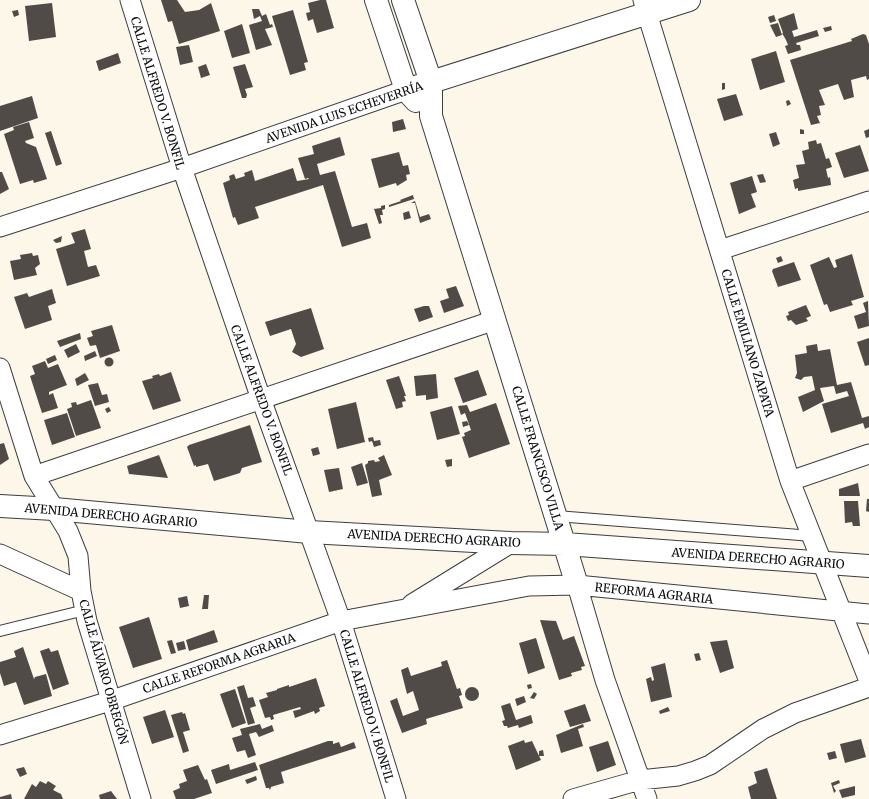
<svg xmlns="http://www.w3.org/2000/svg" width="869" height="799" font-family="Merriweather,serif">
<rect width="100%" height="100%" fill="#fcf7e9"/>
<!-- building -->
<path fill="#514b48" d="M161,0h16l8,12 14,-2 12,-7 9,28 -41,13 -7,-23 -4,1z
M320,0h6l8,28 -17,5 -4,-14 -5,2 -2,-8 4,-1 -2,-9z
M52,3l4,34 -27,4 -4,-35z
M252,9h7l3,7 4,-2 4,11 2,-1 1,3 -8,2 7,16 -16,5 -7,-25 13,-4 -2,-5 -6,3z
M18,10l1,5 -5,2 -2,-6z
M293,10l15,52 -4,1 2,7 -16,5 -18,-59z
M794,13l4,16 -6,2 2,6 23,-7 2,6 -23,7 1,2h3l1,5 -13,4 -3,-8 3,-1 -2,-5 -4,-7h1l-5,-14z
M774,15l2,6 -6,2 -2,-6z
M778,23l4,12 -6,2 -6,-12z
M242,24l8,29 -18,5 -8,-27z
M831,26l1,4 -7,2 -2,-4z
M863,34l3,1 3,9v35l-2,1 -1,-4 -15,4 3,17 -10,3 -6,-16 -19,6 6,15 -6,1 2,9 -4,1 3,7 -9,2 -21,-65 62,-19 -1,-2z
M189,45l4,17 -13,3 -4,-18z
M776,51l9,31 -25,8 -9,-31z
M118,53l3,10 -22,8 -3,-10z
M206,64l4,11 -9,3 -3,-11z
M245,64l8,23 -8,2 2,6 -1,3h-4l-9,-31z
M722,83h3v6l-3,1z
M736,94l7,21 -19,6 -7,-22z
M32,96l6,22 -38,13v-25z
M789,100l2,4 -4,2 -1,-5z
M403,119l3,10 -13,3 -1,-10z
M29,122l5,16 -9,3 1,2 10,4 11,32 -13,4 -1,-3 -13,4 -16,-50 10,-4 -1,-3z
M800,129l4,1v4h-4z
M869,129v8l-3,1 -2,-7z
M51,131l11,33 -6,2 -11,-33z
M776,132l4,12 -7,3 -4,-13z
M340,137l5,18 -28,9 3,11 15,-4 17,56 15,-4 4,15 -29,9 -19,-62 -68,22 4,11 -21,7 -3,-8 -2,1 -10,-35 7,-3 -1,-4 5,-2 2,5 9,-3 -1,-3 8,-3 3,11 38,-13 4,13 12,-2 -1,-1 -3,1 -7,-21 16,-4 -2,-8z
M816,140l1,4 4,-1 5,16 3,-1 3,9 -6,2 2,9 2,-1 1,8 -33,6v-3l-3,1 -2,-9 6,-2 -3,-13 9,-1 -3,-13 7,-2 -1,-7z
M860,145l9,26 -25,7 -9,-25z
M399,152l4,14 5,-1 2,9 -4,1 1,5 -10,6 -1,-3 -17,5 -8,-29z
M0,172h2l7,17 -9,5z
M763,174l3,8 -6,1 -3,-8z
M752,176l5,16 -6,2 5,13 -17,7 -9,-31z
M413,195l1,4 -25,8v-2l12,-4 -1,-1z
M415,201l5,16 9,-3 2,5 -11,4 -5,-20h-4z
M385,205v4l-3,1 1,5h-3l2,8 -3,1 -5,-15 7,-1v-2z
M409,211l2,7 -7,2 -1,-7z
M85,229l6,20 -7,2 4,16 8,-2 4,11 -33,10 -11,-37 19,-6 -4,-10z
M62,236l-1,6 -5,1 -3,-3z
M32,253l1,3 5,-1 2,9 -5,4 2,7 -23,5 -4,-19 11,-2 -1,-4z
M852,254l12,43 -13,4 2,4 -23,7 -3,-8 -3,1 -14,-40 19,-8 5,11 3,-1 -2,-7z
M781,256l2,5 -5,2 -2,-5z
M794,262l7,18 -23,7 -6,-16 1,-2z
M456,286l8,20 -20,7 -4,-12 9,-3 -3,-9z
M52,289l4,14 -8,3 4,14 -27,9 -11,-32 13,-4 2,4z
M868,301l1,25 -11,3 -4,-13 12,-4 -3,-9z
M806,305l5,11 -5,2 2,3 -12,4 -5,-5 -3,1 -2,-5 3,-1 -1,-3z
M424,306h5l4,11 -14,5 -5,-13z
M311,308l13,41 -23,8 -9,-5 4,-8 -5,-15 -21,7 -5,-14z
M112,325l8,26 -20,7 -4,-13 -6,1 -3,-8 6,-2 -2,-5z
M80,333l1,6 -21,8 -3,-6z
M869,338v27l-4,1 -8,-24z
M76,344l4,8 -12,6 -4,-8z
M817,344l1,7 12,-2 7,36 14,-3 11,36 7,-2v11l-4,2 -2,-6 -32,10 -9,-29 27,-8 -2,-5 -11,3 -2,-8 -14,2 4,13 -21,11 -5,-15 17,-7 -3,-14 -8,1 -3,3 -6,-2 2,-5 -2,-18 12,-2 -1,-7z
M95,351l2,5 -12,5 -1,-5z
M55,355l2,5 -9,4 -2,-5z
M104.5 362a4.5 4.5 0 1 1 9 0a4.5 4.5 0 1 1-9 0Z
M45,361l3,7 10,-4 9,21 -18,7v3l4,-2 5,15 -16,5 -12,-37 5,-2 -3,-8z
M478,370l9,25 -24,8 -9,-25z
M171,372l10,29 -28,9 -11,-29 11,-3 -1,-2 7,-2 1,2z
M85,373l4,7 -12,6 -2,-7z
M436,374l2,24 -12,2v-5l-10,1 -2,-20z
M399,376l7,20h-2l2,5 -4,1 1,5 -7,2 -10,-29z
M98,383l4,12 5,-1 2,8 -14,4 -7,-21z
M91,400l10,28 -25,8 -9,-27 5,-2 -1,-4 5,-1 1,3z
M356,402l9,40 -28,7 -9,-40z
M496,403l14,41 -41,14 -7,-21 3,-1 -1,-3 7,-3 -6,-17 -4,2 -3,-9 9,-1 3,7z
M452,406l8,28 -23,6 -7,-28z
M109,407l2,4 -4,2 -2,-4z
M67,413l8,24 -23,8 -8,-25z
M467,421l2,4 -6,2 -1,-5z
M250,425l12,37 -20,6 -2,5 -26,8 -6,-17 -12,3v-2l-2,1 -7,-19 2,-2z
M373,437l1,4 6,-1 1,5 -7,2 -2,-6 -3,1 -1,-4z
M4,443l5,16 -9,6v-21z
M318,447l2,7 -7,2 -2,-7z
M159,455l9,23 -39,-4 -2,-8z
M384,455l8,20 -13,5 3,15 -10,2 -7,-32 3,-2v-2l6,-1 1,2 5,-1 -2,-3z
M452,459v7l-5,1 -2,-7z
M362,463l6,20 -11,3 -6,-19z
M339,468l4,21 -14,3 -5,-22z
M858,483l2,13h-21v-7z
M867,499h2v13l-3,-1z
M844,501h14l2,25h-7l-1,-4 -7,1z
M204,595h5l-1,14h-6z
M187,596l2,10 -9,2 -2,-10z
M149,617l13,42 -29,9 -14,-41z
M540,620l16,1 7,19 11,-4 11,30 -4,1 1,3 -11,3 1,3 -13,4z
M214,630l4,12 -29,9 -3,-11z
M536,638l9,30 -17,6 -9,-31z
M172,640l4,13 -5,1 -4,-13z
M727,640l7,28 -14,5 -10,-31z
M184,641l2,8 -8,2 -2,-8z
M23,647l11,32 1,-2 11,-3 6,22 -28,9 -8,-23 -12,4 -4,-13v-11l16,-5 -2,-6z
M49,648l2,4 7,-2 11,34 -16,6 -13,-39z
M699,653l2,7 -5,1 -2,-7z
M447,660l10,29 3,-1 2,7 -3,1 4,12 -37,11 1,5 -25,9 -12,-32 7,-3 6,18 16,-6 -6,-19 -6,3 -6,-24 7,-3 3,9 31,-10 -1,-4z
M665,663l7,34 -21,5 -5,-23 5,-2 1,4 2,-1 -3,-13z
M316,678l9,28 -6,2 1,3 -5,3 -1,-3 -19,7 -2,-7 8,-2 -1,-2 -27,8 1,4 -3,1 -1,-3 -5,1 -6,-18 9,-3 -2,-4 11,-3v-1l12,-4v2z
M531,684l1,4 -4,1 -1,-4z
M244,685l4,13 5,-1 3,9 -6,2 5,15 -7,2 -11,-38z
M465 694a7 7 0 1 1 14 0a7 7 0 1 1-14 0Z
M235,689l11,34 -14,5 -12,-34z
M534,692l3,2 -3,5 -4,-1z
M524,696l2,6 -9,4 -2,-7z
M510,703l6,17 15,-5 2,8 -14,5 -1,-3 -10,3 -1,-2h-3l-2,-5 3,-1 -4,-14z
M585,704l6,17 -21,6 -6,-16z
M668,707l2,4 -10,3 -1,-3z
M165,710l9,27 -22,7 -9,-27z
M182,712l1,2 2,-1 5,17 -7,2 6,19 -6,2 -12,-38z
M260,724l2,5 10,-4 2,6 -15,6 -3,-5 -7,2 7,21 -8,3 -3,-8 -8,2 -5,-14 10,-3 -2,-6z
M583,724l1,3 -6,2 5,17 -22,7 -5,-18z
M861,739l5,18 -21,6 -5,-19z
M524,740l1,3 7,-2 9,19 -25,10 -8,-24z
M328,741h5v3l6,-2 2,5 13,-5 2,6 -75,24 3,11 -13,4 -1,3 -1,-2h-3l-7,-23z
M608,741l8,24 -19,7 -8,-25z
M543,750l1,6h-5v-5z
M835,751l2,7 -8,2 -2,-7z
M255,762l3,8 -42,14 -5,-14 18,-6 1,6z
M198,765l7,15 2,-1 5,14 -18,6h-18l-3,-8 7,-3 -1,-4 8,-3 -4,-11z
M24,767l3,7 -7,3 -4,-8z
M767,768l10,31h-26l-3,-12 9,-4 -3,-11z
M256,776l1,4 -10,4 -2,-4z
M839,780l1,3 -7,3 3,5 -2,2 -3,-10z
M40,781l6,3 2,-3 8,5 -3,4 8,4 2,5h-39l8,-15 4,3z
M855,786v9l-13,3 -3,-8z
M111,791l6,8h-17l-1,-4z
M11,794l1,5h-12v-2z"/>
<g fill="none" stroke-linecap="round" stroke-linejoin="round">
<defs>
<path id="service" d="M556,516l256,20
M0,631l85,-21"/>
<path id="minor" d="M130,0l52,168 79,231 80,222 55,178
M643,0l147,481 79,200
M0,227l182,-59 224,-78
M720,250l149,-49
M0,368l34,108 34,55 10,25 3,35 6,30 54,178
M34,476l461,-156
M790,481l79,-27
M0,554l81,37
M577,585l28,95 42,119
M412,604l99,-61
M0,735l110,-34 231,-80 188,-35 48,-1 292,29
M573,799l67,-19 38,-4 17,-5 15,-6 53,-36 32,-16 74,-26"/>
<path id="tertiary" d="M376,0l30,90 10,11
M403,0l28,82v34l146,469
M406,90l283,-90
M0,506l54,3 255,23 202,11 54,1 304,22"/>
</defs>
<!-- service casing -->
<use href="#service" stroke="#3d3d3d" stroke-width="12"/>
<!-- minor casing -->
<use href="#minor" stroke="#3d3d3d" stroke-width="21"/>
<!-- tertiary casing -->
<use href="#tertiary" stroke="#3d3d3d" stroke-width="24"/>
<!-- service -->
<use href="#service" stroke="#fff" stroke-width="10"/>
<!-- minor -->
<use href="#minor" stroke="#fff" stroke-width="19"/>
<!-- tertiary -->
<use href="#tertiary" stroke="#fff" stroke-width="22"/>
</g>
<g text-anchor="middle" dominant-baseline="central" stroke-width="4" stroke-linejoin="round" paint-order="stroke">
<!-- street labels -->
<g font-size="12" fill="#0a0a0a" stroke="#fff">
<text transform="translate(158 93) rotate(73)">CALLE ALFREDO V. BONFIL</text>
<text transform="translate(344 112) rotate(-19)">AVENIDA LUIS ECHEVERRÍA</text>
<text transform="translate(748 343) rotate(73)">CALLE EMILIANO ZAPATA</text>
<text transform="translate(262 400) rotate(70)">CALLE ALFREDO V. BONFIL</text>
<text transform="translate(538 458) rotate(73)">CALLE FRANCISCO VILLA</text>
<text transform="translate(111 515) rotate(5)">AVENIDA DERECHO AGRARIO</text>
<text transform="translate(434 538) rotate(3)">AVENIDA DERECHO AGRARIO</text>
<text transform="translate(758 558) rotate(4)">AVENIDA DERECHO AGRARIO</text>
<text transform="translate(654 593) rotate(6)">REFORMA AGRARIA</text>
<text transform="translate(219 663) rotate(-19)">CALLE REFORMA AGRARIA</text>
<text transform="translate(104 672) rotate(74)">CALLE ÁLVARO OBREGÓN</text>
<text transform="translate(367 706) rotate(73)">CALLE ALFREDO V. BONFIL</text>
</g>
</g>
</svg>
